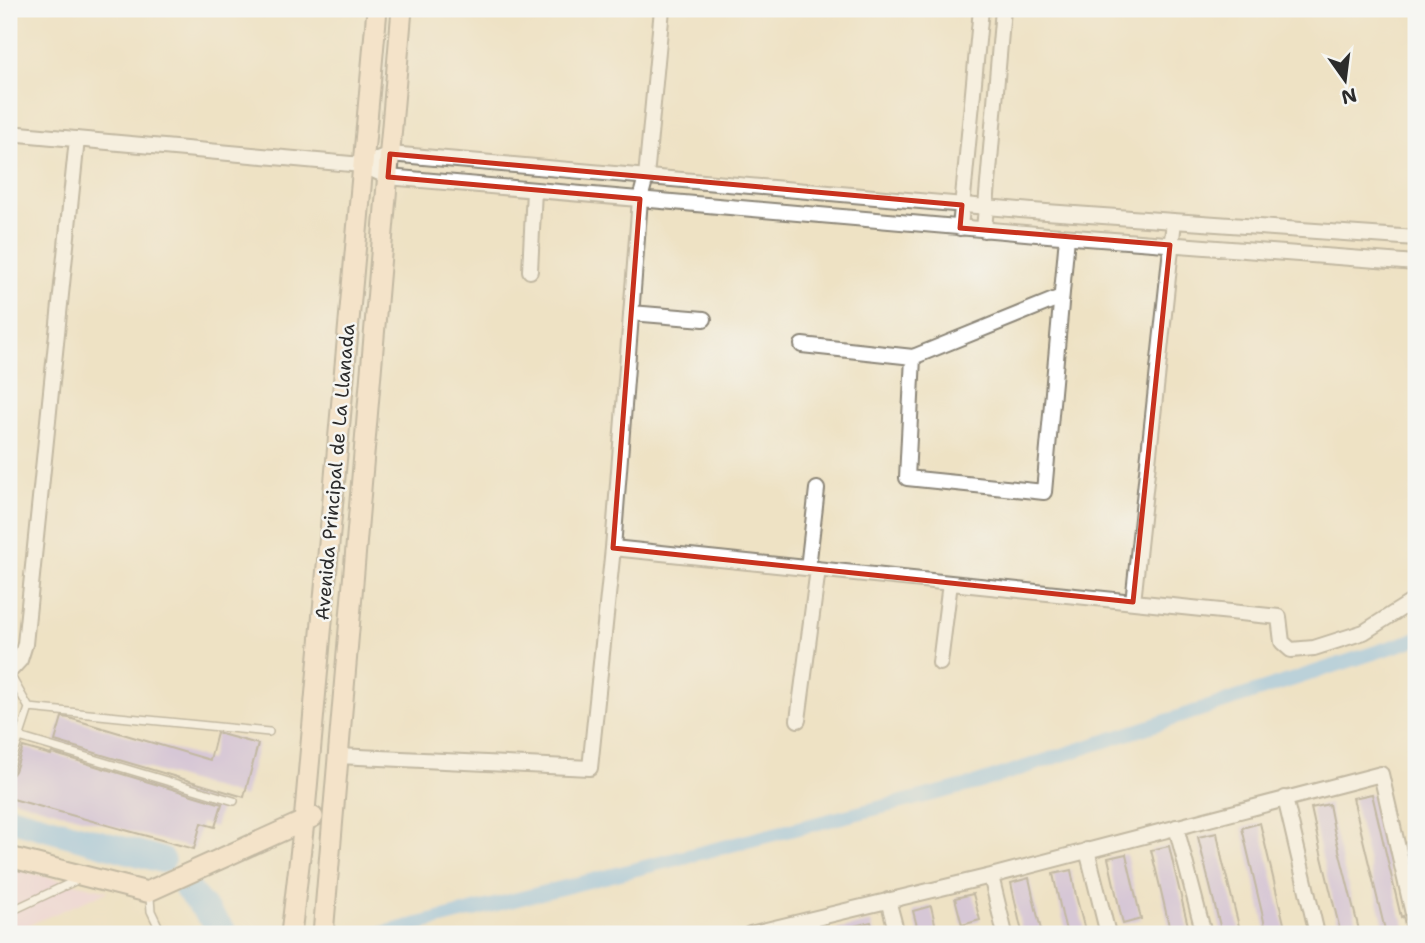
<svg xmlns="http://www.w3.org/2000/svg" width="1425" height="943" font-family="'Shantell Sans',sans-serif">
<rect width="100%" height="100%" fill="#f6f6f2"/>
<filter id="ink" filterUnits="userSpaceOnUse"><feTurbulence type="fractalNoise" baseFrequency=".0143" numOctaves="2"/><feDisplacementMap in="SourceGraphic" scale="14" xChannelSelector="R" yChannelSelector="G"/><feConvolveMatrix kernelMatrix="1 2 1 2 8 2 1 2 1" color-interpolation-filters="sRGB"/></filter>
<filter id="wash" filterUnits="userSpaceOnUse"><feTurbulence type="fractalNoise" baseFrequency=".00686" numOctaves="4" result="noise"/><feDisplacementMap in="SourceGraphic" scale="28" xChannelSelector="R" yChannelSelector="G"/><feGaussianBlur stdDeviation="1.57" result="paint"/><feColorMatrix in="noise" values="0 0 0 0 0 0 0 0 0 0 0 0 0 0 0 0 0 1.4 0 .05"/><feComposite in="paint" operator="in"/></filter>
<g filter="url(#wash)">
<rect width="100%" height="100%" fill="#eee2c4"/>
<!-- built -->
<path fill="#efd0e6" d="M9,868l100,23 -100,42z"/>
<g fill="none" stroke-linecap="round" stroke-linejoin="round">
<!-- canal -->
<path stroke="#7cbcf1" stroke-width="14" d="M379,934l598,-151 433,-142 6,-3"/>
<!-- river -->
<path stroke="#7cbcf1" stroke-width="26" d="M9,818l153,42
M187,889l39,45"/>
</g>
<g id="blocks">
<!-- building -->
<path fill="#b9a6ea" d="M62,717l7,1 141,42 7,-27 41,11 -14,53 -189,-56z
M23,747l28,8 1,-2 170,51 -7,23 -14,-4 -7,26 -185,-51v-17l1,-6h2l3,-4z
M1372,794l29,123 2,-1 4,18h-21l-33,-136z
M1329,804l5,26 26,104h-19l-21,-85 -9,-41z
M1260,823l26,109 -8,2h-11l-25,-106z
M1217,833l5,26 19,75h-19l-14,-56 -10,-41z
M1169,846l6,26 15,62h-19l-10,-43 -10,-41z
M1126,854l15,65 -18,5 -15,-66z
M1071,870l5,26 10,38h-19l-5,-19 -9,-41z
M1029,878l6,27 7,29h-19l-3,-10 -9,-41z
M973,894l7,26 -18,5 -7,-27z
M931,906l6,26 -18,2 -6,-23z
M871,922l3,12h-36l-1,-4z"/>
</g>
</g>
<g filter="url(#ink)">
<use href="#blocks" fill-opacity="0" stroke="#8c8678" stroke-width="2"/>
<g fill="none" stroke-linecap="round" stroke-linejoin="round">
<defs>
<path id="lane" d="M9,673l20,35 -20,61
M29,708l240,24
M9,734l225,67
M148,893l2,5 1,13 11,23
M9,912l68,-32"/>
<path id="street" d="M9,133l353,32 26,12 660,58 368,28
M362,165l28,-11 642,57 384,27
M960,228l21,-219
M984,230l19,-221
M530,271l4,-81
M631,313l73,6
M802,345l111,12 148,-60
M913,357l-6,121 137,14 23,-255
M613,548l666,69 3,25 9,8 23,-2 50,-16 52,-33
M808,568l9,-79
M1133,602l41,-381
M940,663l10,-80
M9,672l11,-12 5,-16 52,-505
M798,720l20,-151
M338,756l252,12 23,-220 27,-349 6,-22 16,-168
M1285,798l32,136
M1176,827l28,107
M1087,850l21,84
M991,876l14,58
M888,900l9,34
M750,934l241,-58 390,-102 35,153"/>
<path id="secondary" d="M9,857l138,35 166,-75
M291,934l13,-112 73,-813
M323,934l79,-925"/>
</defs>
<!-- lane casing -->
<use href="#lane" stroke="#8c8678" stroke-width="10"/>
<!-- street casing -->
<use href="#street" stroke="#8c8678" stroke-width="18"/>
<!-- secondary casing -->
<use href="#secondary" stroke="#8c8678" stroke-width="23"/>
<!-- lane -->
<use href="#lane" stroke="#fff" stroke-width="7"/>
<!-- street -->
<use href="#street" stroke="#fff" stroke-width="14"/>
<!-- secondary -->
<use href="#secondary" stroke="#fbe5cf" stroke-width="19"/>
</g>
</g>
<!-- marked area -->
<path d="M0 0H1425V943H0ZM390,154l572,51 -2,23 210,17 -37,357 -520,-54 27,-349 -252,-22z" fill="#eee2c4" fill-opacity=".55" fill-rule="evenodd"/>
<path fill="none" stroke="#c8321e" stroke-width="5" stroke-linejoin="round" d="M390,154l572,51 -2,23 210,17 -37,357 -520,-54 27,-349 -252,-22z"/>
<g text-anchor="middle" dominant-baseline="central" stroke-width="5" stroke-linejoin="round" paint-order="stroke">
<!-- street labels -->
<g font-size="19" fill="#2b2b2b" stroke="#f6f6f2">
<text transform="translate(335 472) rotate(-85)">Avenida Principal de La Llanada</text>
</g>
</g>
<!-- margin -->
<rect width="1425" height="943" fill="none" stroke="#f6f6f2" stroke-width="35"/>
<!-- north arrow -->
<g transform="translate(1345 80) rotate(166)" stroke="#f6f6f2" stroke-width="5" paint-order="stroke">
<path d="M0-5L12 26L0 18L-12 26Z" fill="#2b2b2b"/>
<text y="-10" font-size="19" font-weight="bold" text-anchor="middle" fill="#2b2b2b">N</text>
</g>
</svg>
